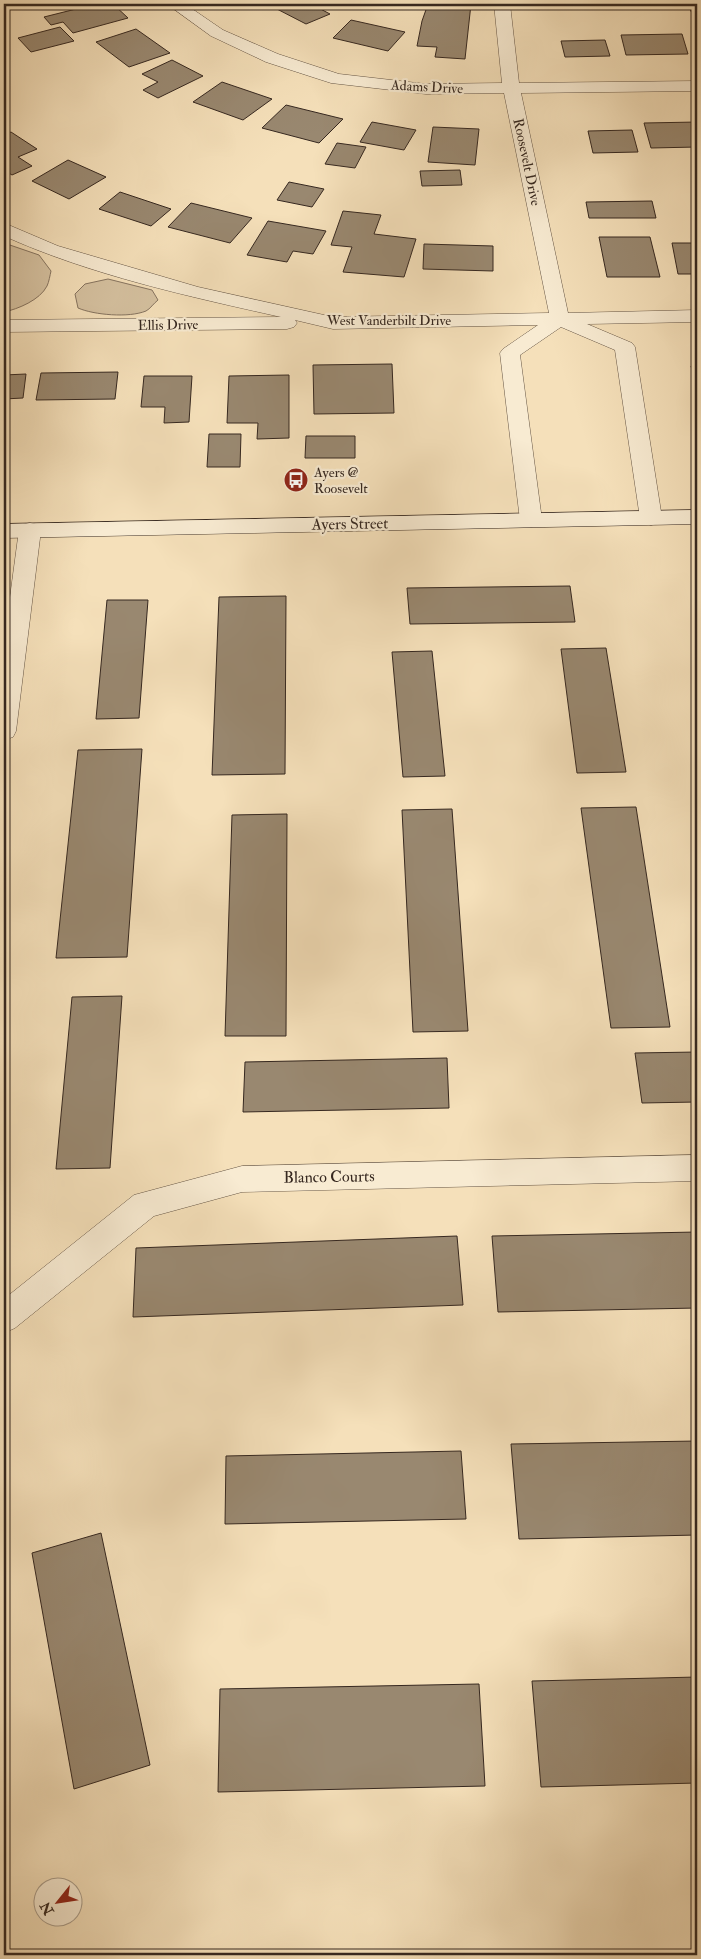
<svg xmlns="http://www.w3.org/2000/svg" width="701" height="1959" font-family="'IM FELL Double Pica',serif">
<rect width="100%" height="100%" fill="#f5e0ba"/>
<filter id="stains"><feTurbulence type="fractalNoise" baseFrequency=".004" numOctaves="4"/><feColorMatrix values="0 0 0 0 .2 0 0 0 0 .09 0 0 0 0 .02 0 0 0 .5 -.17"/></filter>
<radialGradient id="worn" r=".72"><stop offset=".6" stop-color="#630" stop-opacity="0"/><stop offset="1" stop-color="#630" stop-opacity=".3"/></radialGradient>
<!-- green -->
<path fill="#d5c1a0" stroke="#867460" d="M4,243l35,12 12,16c-1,4 -2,11 -4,15 -7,14 -29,23 -43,26z
M108,279l44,11 6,10c-4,3 -8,9 -12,11 -17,7 -52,4 -68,-3l-3,-14 10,-10z"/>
<!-- building -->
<path fill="#998870" stroke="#362820" d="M96,4h17l15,14 -55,15 -10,-11 -12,3 -7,-8z
M285,4h26l19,10 -24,10 -31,-16z
M428,4h43l-6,55 -30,-2 2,-10 -20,-1 5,-25z
M688,4h9v12h-4z
M351,20l54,12 -17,19 -55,-13z
M60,27l14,14 -43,11 -13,-14z
M136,29l34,24 -41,14 -33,-25z
M682,34l6,20 -62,1 -5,-20z
M605,40l5,16 -45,1 -4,-16z
M172,60l31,16 -45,22 -15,-8 15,-8 -16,-8z
M222,82l50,17 -29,21 -50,-18z
M286,105l57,14 -24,24 -57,-15z
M372,122l44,8 -12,20 -44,-8z
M697,122v25l-46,1 -7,-25z
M433,127l46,2 -4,36 -47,-3z
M632,130l6,22 -45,1 -5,-22z
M11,132l26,17 -19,8 14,9 -20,9 -8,-5v-35z
M337,143l29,4 -11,21 -30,-4z
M68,160l38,17 -37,22 -37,-18z
M460,170l2,15 -40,1 -2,-15z
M289,182l35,7 -12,18 -35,-7z
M120,192l51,17 -20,17 -52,-17z
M652,201l4,17h-67l-3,-16z
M191,203l61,15 -22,25 -62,-16z
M343,211l38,4 -7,19 42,5 -12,38 -61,-5 9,-25 -21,-2z
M268,221l58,10 -13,23 -20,-3 -6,11 -40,-7z
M599,237h51l10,40h-53z
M672,243h25v31h-19z
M424,244l69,2v25l-70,-2z
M392,364l2,49 -80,1 -1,-49z
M697,365v23l-6,-22z
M118,372l-3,27 -79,1 5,-27z
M26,374l-3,24 -19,1v-24z
M289,375v63l-32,1 1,-16h-31l2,-47z
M144,376h48l-3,46 -25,1 1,-16h-24z
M209,434h32l-1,33h-33z
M306,436h49v22h-50z
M570,586l5,36 -165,2 -3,-36z
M286,596l-1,178 -73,1 7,-178z
M107,600h41l-9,118 -43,1z
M606,648l20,124 -49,1 -16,-124z
M432,651l13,125 -42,1 -11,-125z
M142,749l-15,208 -71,1 22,-208z
M636,807l34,220 -59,1 -30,-220z
M452,809l16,222 -55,1 -11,-222z
M287,814l-1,222h-61l7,-221z
M122,996l-12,172 -54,1 16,-172z
M697,1052v50l-55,1 -7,-50z
M447,1058l2,50 -206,4 2,-50z
M697,1232v76l-199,4 -6,-76z
M457,1236l6,69 -330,12 3,-69z
M697,1441v94l-178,4 -8,-95z
M461,1451l5,68 -241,5 1,-68z
M101,1533l49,232 -76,24 -42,-236z
M697,1677v106l-156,4 -9,-106z
M479,1684l6,102 -267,6 2,-103z"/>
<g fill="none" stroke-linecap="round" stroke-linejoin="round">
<defs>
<path id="minor" d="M167,4h18l38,26 55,24 61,20 87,10 76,-1 -8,-79h16l9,79 178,-2v10l-176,2 47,220 129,-3v12l-110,2 45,19 3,4 27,171 -3,5 -8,2 -8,-2 -3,-5 -25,-168 -54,-23 -41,28 22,165 -3,5 -8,2 -8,-2 -3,-5 -20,-167 3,-4 35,-24 -205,4 -38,-9 2,3 -3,4 -7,2 -283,3v-12l277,-3c-94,-21 -190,-42 -277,-81v-13l54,23 140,41 135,30 216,-4 -45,-220 -78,1 -95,-11 -65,-21 -55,-26z
M30,523l8,2 3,5 -25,201 -3,6 -9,3v-98l15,-112 3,-5z
M697,1155v26l-455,11 -88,24 -139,112 -11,5v-34l130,-104 108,-29z"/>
<path id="secondary" d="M697,510v14l-693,14v-14z"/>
</defs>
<!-- minor casing -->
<use href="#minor" stroke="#665646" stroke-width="1"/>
<!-- secondary casing -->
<use href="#secondary" stroke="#362820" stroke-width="1"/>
<!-- minor -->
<use href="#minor" fill="#f8ebd2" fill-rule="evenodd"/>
<!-- secondary -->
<use href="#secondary" fill="#f8ebd2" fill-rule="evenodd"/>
</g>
<!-- icons -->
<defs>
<symbol id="bus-disc" viewBox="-11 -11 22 22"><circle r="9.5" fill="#8f2418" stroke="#f8ebd2"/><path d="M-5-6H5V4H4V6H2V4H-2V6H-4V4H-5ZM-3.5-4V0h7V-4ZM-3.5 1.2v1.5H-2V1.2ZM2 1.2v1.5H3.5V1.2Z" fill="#fff"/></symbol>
</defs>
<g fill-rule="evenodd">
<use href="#bus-disc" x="282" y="466" width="28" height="28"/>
</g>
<g text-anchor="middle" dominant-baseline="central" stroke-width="4.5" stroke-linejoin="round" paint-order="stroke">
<!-- far-street labels -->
<g font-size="14" fill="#362820" stroke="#f8ebd2">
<text transform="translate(427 87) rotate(3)">Adams Drive</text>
<text transform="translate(527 162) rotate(78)">Roosevelt Drive</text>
<text x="389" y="320">West Vanderbilt Drive</text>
<text transform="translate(168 325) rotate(-1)">Ellis Drive</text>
</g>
<!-- far-poi labels -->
<g font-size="14" fill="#362820" stroke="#f8ebd2" text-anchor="start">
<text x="314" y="472">Ayers @<tspan x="314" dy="16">Roosevelt</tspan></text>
</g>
<!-- street labels -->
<g font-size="16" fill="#362820" stroke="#f8ebd2">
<text transform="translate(350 524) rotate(-1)">Ayers Street</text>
<text transform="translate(329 1177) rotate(-1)">Blanco Courts</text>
</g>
</g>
<!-- margin -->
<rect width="701" height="1959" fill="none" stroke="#f5e0ba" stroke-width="20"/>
<rect x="5" y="5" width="691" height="1949" fill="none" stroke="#362820" stroke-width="2.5"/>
<rect x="10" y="10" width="681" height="1939" fill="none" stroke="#362820"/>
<!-- north arrow -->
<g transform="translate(58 1902) rotate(240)"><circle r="24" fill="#f8ebd2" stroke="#aa9d8b"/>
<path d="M0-4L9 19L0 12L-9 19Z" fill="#8f2418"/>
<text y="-8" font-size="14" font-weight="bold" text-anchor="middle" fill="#362820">N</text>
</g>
<rect width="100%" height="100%" filter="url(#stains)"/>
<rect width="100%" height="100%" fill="url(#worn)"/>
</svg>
